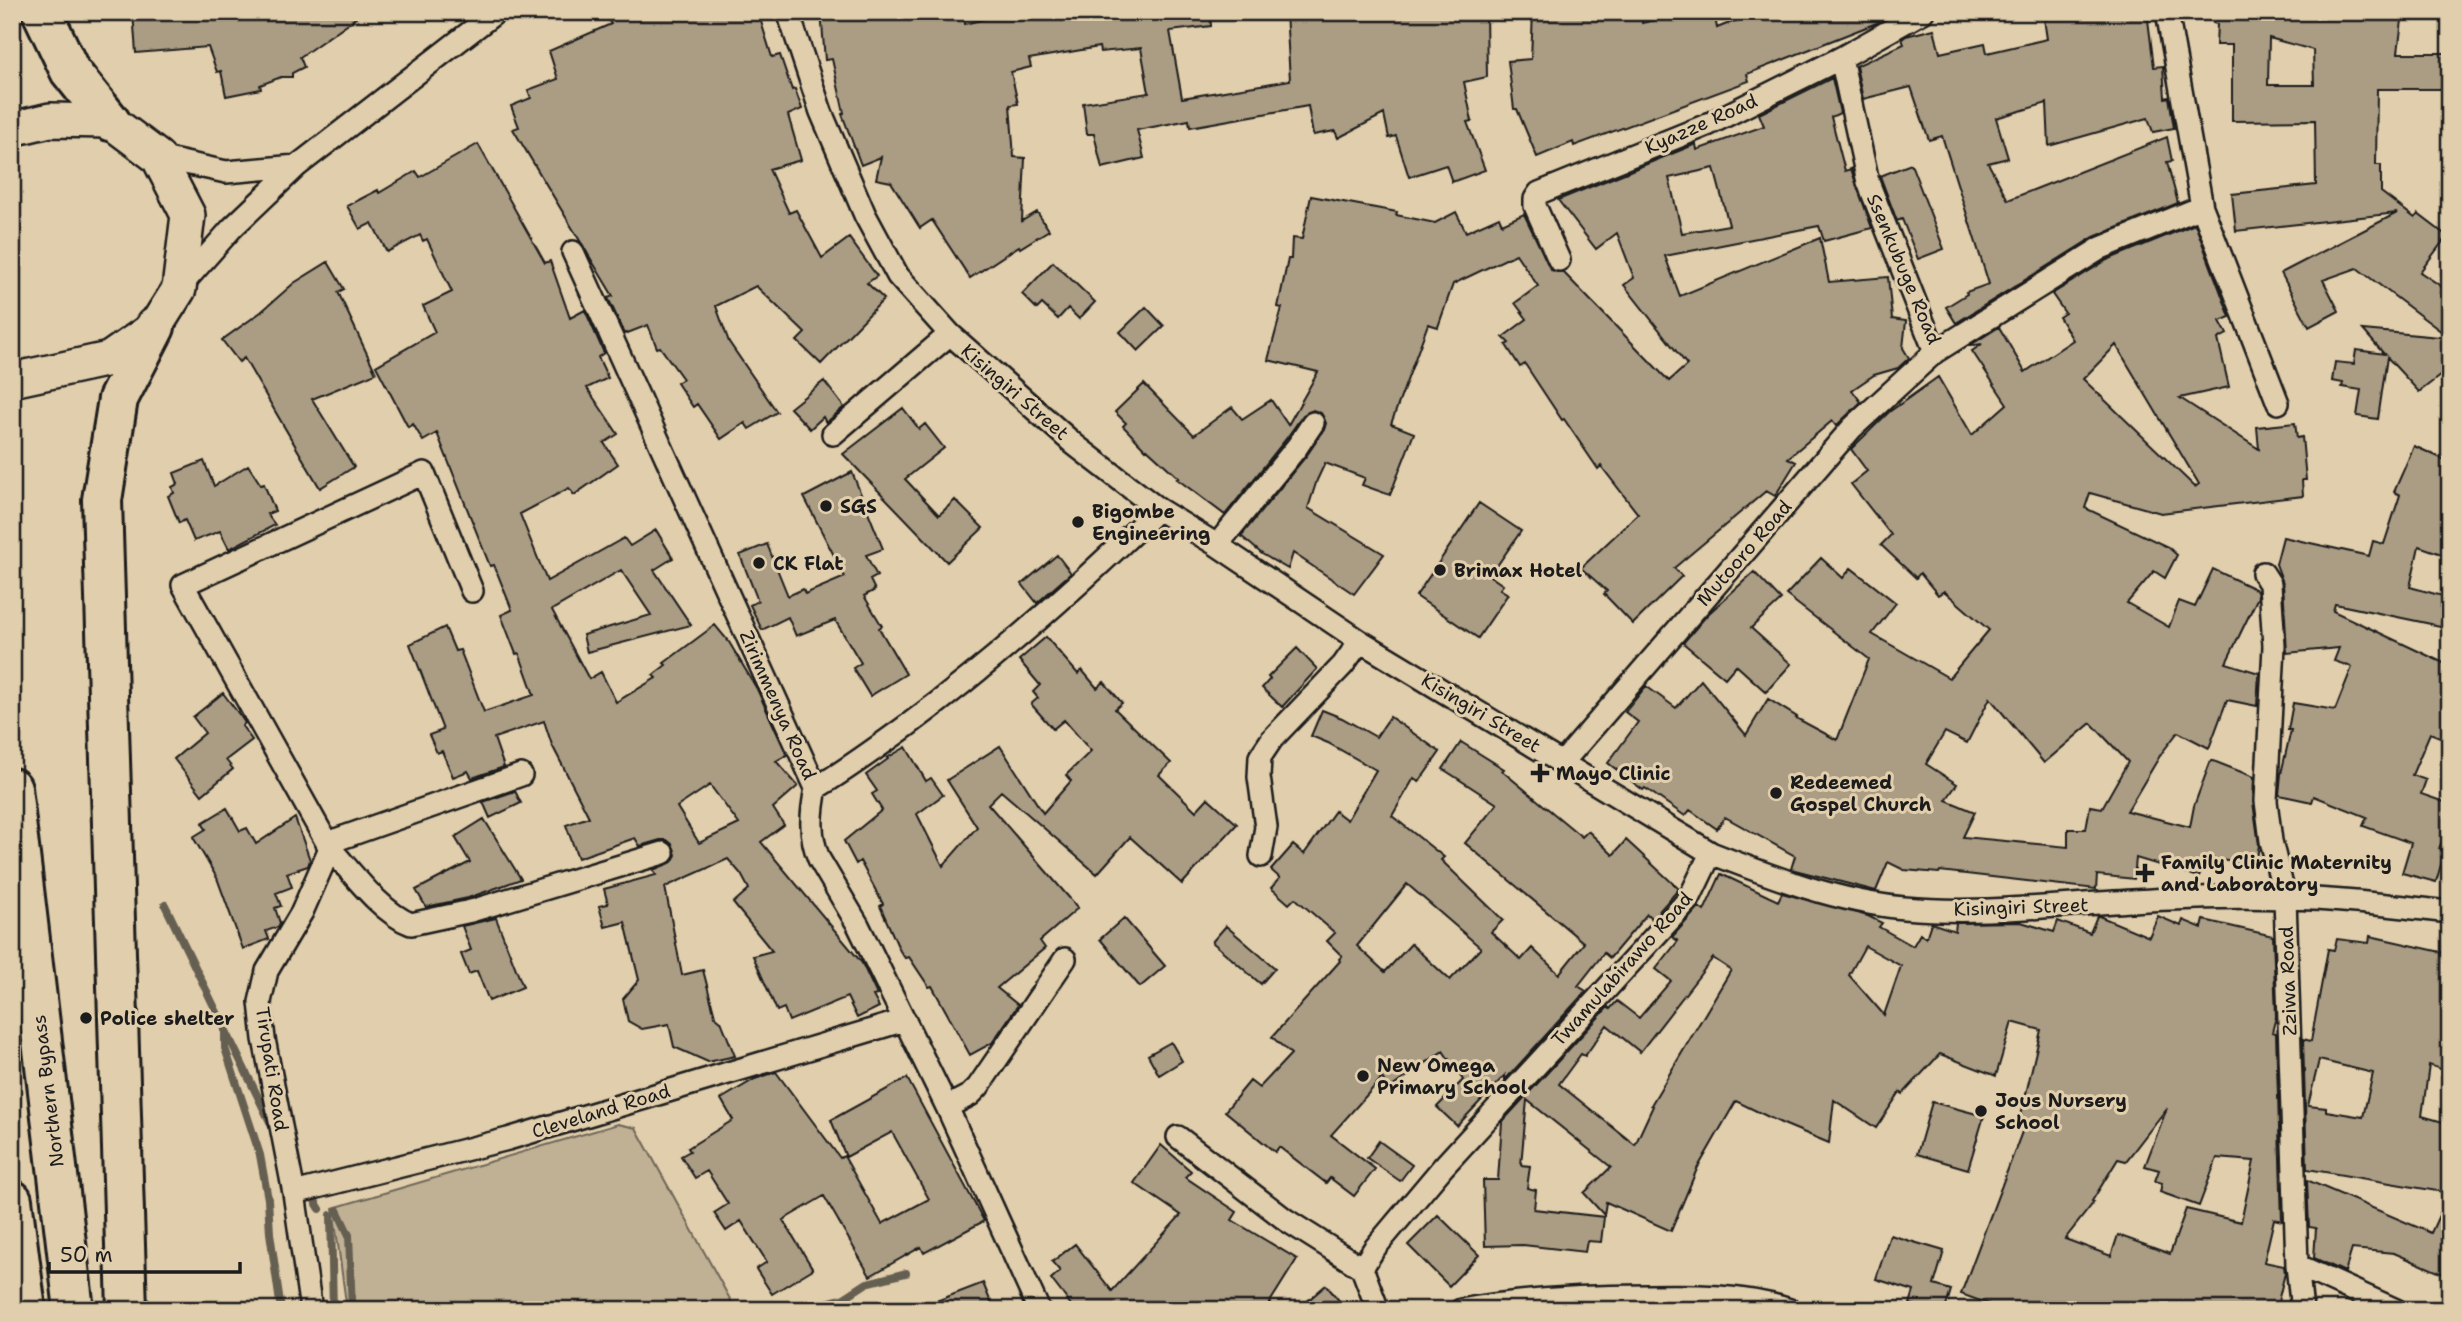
<svg xmlns="http://www.w3.org/2000/svg" width="2462" height="1322" font-family="'Shantell Sans',sans-serif">
<rect width="100%" height="100%" fill="#e1ceac"/>
<filter id="ink" filterUnits="userSpaceOnUse"><feTurbulence type="fractalNoise" baseFrequency=".0143" numOctaves="2"/><feDisplacementMap in="SourceGraphic" scale="14" xChannelSelector="R" yChannelSelector="G"/><feConvolveMatrix kernelMatrix="1 2 1 2 8 2 1 2 1" color-interpolation-filters="sRGB"/></filter>
<g filter="url(#ink)">
<!-- green -->
<path fill="#c0b194" stroke="#6e6658" stroke-width="2" d="M618,1124l18,4 100,182h-389l-14,-102z"/>
<g fill="none" stroke-linecap="round" stroke-linejoin="round">
<!-- stream -->
<path stroke="#655e51" stroke-width="8" d="M165,905l108,223
M225,1029v19l35,107 8,44 2,34 11,77
M309,1191l11,18
M337,1210l12,25 3,75
M331,1215l2,95
M801,1310l43,-12 23,-15 39,-10"/>
</g>
<!-- building -->
<path fill="#ab9c84" stroke="#1c1c1c" stroke-width="2" fill-rule="evenodd" d="M133,12h231l-64,45 4,10 -12,6v4h-11l-21,8 1,4 -35,7 -5,-25 -4,1 -9,-25 -72,6z
M603,12h155l14,45 8,-2 12,35 3,-1 7,20 -14,6 13,45 -32,9 20,44 7,-3 26,48 27,-20 28,38 -10,7 17,16 -63,65 -24,-23 8,-8 -49,-47 -40,20 13,36 48,70 -28,17 -4,-6 -24,16 -24,-35 -4,3 -16,-24 6,-4 -23,-32 -3,1 -9,-23 -23,9 -17,-36 5,-2 -100,-167 6,-2 -8,-21 20,-8 -3,-8 30,-11 -9,-28 62,-27z
M821,12h143l1,12 46,-12h199l1,14 -41,5 12,67 108,-18 -4,-68h200l1,65 -23,5 8,39 -5,1 18,48 -33,12 -6,-17 -37,12 -13,-41 -7,2 -5,-24 -46,24 -3,-7 -22,4 -5,-29 -118,21 -1,-7 -52,10 7,28 -42,10 -8,-34h-7l-4,-31 66,-10 -8,-45 -41,4 -1,-5 -70,12 2,8 -20,5 7,32 -8,1 4,52 11,1 -3,63 15,-9 12,18 -29,18 -1,-2 -49,32 -38,-58 -12,8 -29,-46 -15,-3 5,-22 -20,8 -19,-51 2,-1 -12,-54 -7,1z
M1533,12h108l1,11 48,-11h24l3,16 40,-16h139l-17,10 -132,52 2,7 -175,65 -1,-4 -36,15 -20,-48h-3l-6,-48 23,-2z
M2086,12h61l7,55 9,-1 2,32 4,-1 5,31 -21,4 -5,-14 -99,28 -2,-43 -51,15 12,40 -20,5 20,37 159,-63 5,24 -5,1 11,41 -84,34 -138,86 -10,-16 21,-13 -1,-2 23,-8 -47,-148 -13,4 -18,-53 -48,12 -7,-33 48,-22 -2,-5 4,-3 28,-7 6,24 45,-10 2,10 60,-14 -3,-20 43,-4z
M2254,12h149l-5,41h51v36h-72l-1,76h5v27l34,26 3,-4 29,22 -27,36 30,20v46l-93,-70 -34,12 16,31 -30,16 -28,-54 116,-60 -161,18 -4,-37 84,-9 -1,-65 -83,1v-76h-16l1,-21 -4,-1 1,-7h40zM2269,38l44,12 1,35h-46z
M1832,78l8,35 -9,4 14,54 6,-2 21,59 -48,13 -5,-15 -154,30 15,40 140,-58 9,44 59,-5 4,42 14,2 -3,27 6,10 -11,10 -24,7 -22,15 9,12 -25,24 -4,-5 -44,37 8,4 -21,34 -9,-5 -92,77 8,8 -49,48 -29,-30 3,-3 -26,-23 57,-54 -37,-48 -3,3 -34,-50 -2,1 -37,-56 -5,3 -14,-22 3,-2 -6,-6 24,-18 -12,-16 23,-17 -22,-32 -63,30 -15,43 -10,-3 -37,100 23,9 -24,62 -28,-10 3,-7 -40,-15 -8,17 -9,28 76,46 -30,40 -61,-41 -5,16 -26,-15 -21,-18 66,-81 17,-25 2,-7 -5,-10 -8,-3 -10,5 -17,24 -61,76 -48,-36 2,-1 -32,-29 -1,1 -23,-24 3,-3 -11,-11 29,-28 50,51 38,-28 10,12 29,-19 17,25 30,-53 -50,-12 14,-52 -4,-1 10,-48h3l1,-21 10,1 9,-43 86,16 -1,3 39,8 21,-11 10,20 33,-15 3,7 22,-10 27,56 12,2 106,109 18,-16 -63,-80 10,-7 -17,-45 -21,16 -38,-49 138,-56 1,6 67,-24 -5,-12zM1714,168l15,57 -47,8 -13,-55z
M478,144l67,119 5,-2 20,57 15,-8 19,43 -6,4 10,21 -21,10 31,46 -14,9 14,21 -44,31 -5,-7 -49,26 27,67 77,-43 6,8 26,-16 17,28 -19,12 37,55 -104,27 -4,-17 68,-20 -30,-45 -69,40 37,69 12,-7 15,30 40,-24 -3,-3 13,-10 -2,-2 51,-38 14,17 28,47 30,66 -11,6 22,25 -25,22 11,17 -23,17 101,121 15,32 -4,1 6,11 -22,11 -10,-21 -58,24 -5,-13 -7,3 -24,-55 19,-5 -39,-48 16,-14 -8,-15 -13,-15 -63,28 17,88 21,-5 12,46 6,5 14,35 -27,6 -34,-15 -5,-23 -27,5 -14,-8 -5,-22 16,-19 -14,-58 -20,5 -6,-21 9,-2 -4,-15 52,-14 -3,-5 19,-8 4,-7 -4,-11 -5,-4h-7l-20,6 -5,-8 -57,20 -12,-33 23,-8 -37,-72 -8,-24 -50,17 10,29 -32,11 -4,-7 -15,6 -11,-26 -5,2 -8,-18 14,-5 -33,-86 35,-17 10,24 5,-1 24,62 50,-17 -15,-42 -3,1 -15,-39 11,-5 -18,-45 -4,1 -53,-133 -14,8 -10,-17 -5,3 -32,-61 59,-34 -12,-26 29,-14 -25,-53 -4,2 -3,-6 -33,17 -15,-29 -12,6 -13,-23 31,-16 1,3 37,-22 4,6zM710,785l29,39 -40,19 -22,-36z
M1911,164l33,85 -26,10 -16,-40 -5,2 -17,-45z
M2195,224l35,93 -10,4 7,13 -9,5 11,48 -49,11 79,51 -2,-22 38,-4 2,15 5,-1 4,43h-4l1,16 -142,17 -71,-20 -5,15 83,39 9,8 -12,23 -11,-7 -27,32 42,24 10,-26 16,6 18,-38 44,21 1,7 -32,66 33,10 -2,33 -30,-6 -18,48 -31,-16 -17,22 -34,57 63,16 4,-21 17,-46 43,17 -1,25 6,43 -3,20 -50,-7 -7,19 -63,-19 -2,21 -37,-4 -1,14 -156,-18 -1,2 -35,-3 -16,-8 -12,29 -85,-22 4,-13 -70,-39 -8,12 -27,-19 -5,6 -40,-28 -2,2 -35,-27 30,-41 -13,-10 21,-26 30,22 25,-28 45,55 22,-36 29,18 -1,1 41,22 32,-81 -83,-64 35,-37 22,20 8,-10 45,35 -24,31 77,44 40,-48 -45,-39 -6,4 -18,-22 -4,5 -35,-33 10,-10 -40,-51 16,-13 -16,-22 38,-37 49,-35 34,58 35,-31 -35,-53 10,-7 -13,2 30,-19 26,45 48,-32 -14,-23 6,-4 -13,-19 55,-34zM2116,345l83,139 -4,3 -112,-108zM1990,698l54,65 47,-40 37,39 -26,46 -12,-2 -4,23h-18v18l-105,-10 12,-25 -29,-12 11,-16 -31,-20 19,-32 22,11z
M328,262l16,27 -6,3 38,81 -64,26 42,68 -34,21 -76,-130 -5,4 -17,-22 39,-28 33,-29z
M1053,262l42,40 -16,17 -11,-11 -10,11 -16,-15 -5,5 -15,-15z
M1146,307l18,19 -26,25 -18,-19z
M2363,330l87,8v30l-31,24 -32,-35 -9,62 -21,-3 4,-26 -19,-3 1,-4 -11,-2 3,-19 19,2 2,-14 28,4z
M824,381l20,26 -18,16 -3,-6 -13,12 -20,-21z
M903,408l16,21 6,-5 19,24 -39,31 34,36 16,-15 28,28 -36,34 -104,-108z
M2414,446l36,16v95l-31,-11 -9,41 40,11v30l-115,-24 -2,7 117,55v75l-20,-8 -18,42 14,5 -5,14 29,10v16l-11,29 6,2 -9,31 -34,-9 9,-30 -48,-17 4,-9 -53,-21 -2,6 -33,-7 2,-21 10,-44h-3l5,-27 42,7 17,-43 -18,-6 5,-13 -52,5 -4,-70 -7,-19 7,-27 86,19 4,-15 11,3 16,-49 -6,-3z
M204,461l10,25 34,-21 13,20 3,-1 11,27 -8,3 8,11 -46,24 -9,-18 -26,10 -9,-21 -6,3 -11,-27 6,-3 -2,-6 6,-3 -4,-11z
M852,472l31,77 -17,6 11,21 -7,4 5,10 -11,6 18,30 -3,2 27,46 -36,22 -17,-28 8,-5 -26,-43 -39,16 -8,-19 -26,13 -12,-25 8,-4 -18,-46 27,-11 21,52 15,-7 2,5 40,-17 -41,-80z
M1479,503l42,28 -31,45 13,9 -3,4 8,5 -30,44 -62,-42z
M1057,555l14,18 -34,30 -15,-19z
M1754,572l27,28 -30,28 40,36 -25,28 -30,-27 -11,13 -42,-35 24,-28z
M1046,637l32,37 4,-4 15,18 7,-6 18,21 -7,6 56,54 -12,12 37,36 12,-13 29,26 -55,60 -52,-47 -33,37 -96,-83 -13,13 90,104 -38,33 5,7 -48,40 21,17 -26,38 -22,12 -38,-69 -3,1 -20,-30 -4,1 -5,-7 -20,-45 3,-2 -23,-43 -4,3 -12,-23 38,-31 -10,-16 5,-3 -11,-16 22,-16 -1,-1 19,-11 20,34 5,-3 12,17 -26,19 26,52 34,-39 -30,-47 53,-34 43,67 28,-32 -5,-6 25,-24 -27,-31 -11,9 -22,-25 7,-6 -5,-6 7,-7 -21,-25z
M1297,648l20,21 -35,38 -20,-19 8,-9 -2,-2z
M223,693l18,24 4,6 -3,3 10,14 -26,20 7,9 -31,26 -28,-36 31,-26 -12,-16z
M1322,710l20,8 34,19 14,-20 50,35 -21,30 -5,-4 -22,38 52,41 -3,3 62,60 -12,12 30,28 11,-12 27,26 25,-31 -119,-100 32,-39 -54,-35 18,-27 43,27 -2,2 80,66 6,-6 25,24 13,-15 53,49 -27,30 -5,-5 -37,44 -6,-5 -26,33 8,5 -81,89v-5l-48,51 -20,-19 26,-27 -20,-29 -54,38 -7,-11 -51,57 44,34 -21,27 -24,-18 -4,5 -47,-36 -4,5 -50,-41 25,-30 9,7 32,-34 -19,-17 68,-76 -1,-2 3,-3 -15,-15 8,-8 -40,-35 -6,6 -18,-16 9,-10 -9,-8 22,-25 11,9 31,-43 12,9 29,-50 -48,-27 -17,-7zM1407,884l74,64 -31,32 -39,-36 -26,28 -28,-26z
M515,791l6,12 -31,15 -7,-16z
M227,808l13,23 7,-3 9,16 39,-26 15,42 -2,6 -21,7 5,14 -16,6 5,13 -6,2 5,15 -2,4 -12,4 3,8 -26,10 -26,-71 -24,-41 13,-8 -4,-6z
M484,819l37,60 -53,19 -42,9 -10,-17 54,-28 -15,-25z
M1721,874l57,27 4,-8 86,23 14,7 -3,4 34,19 7,-12 6,4 5,-15 24,8 1,-8 65,-1 33,10 4,-11 32,12 7,-17h2l50,21 9,-21 23,10 2,-6 19,8 2,-8 69,16 3,81 -4,15 4,1 6,188 -8,-2 -10,43 20,4 1,7 -9,37h-271l-44,-16 65,-173 -6,-2 21,-89 -29,-8 -16,54 -56,-22 -37,40 -3,-2 -24,36 -42,-28 -5,43 -48,-20 -45,-22 -39,68 -26,62 -65,-29 -2,13 -20,-22 27,-26 -84,-67 -6,65 9,1 -3,22 9,2 -2,19 70,8 -3,25 -14,-1 -2,11 -62,-7 -38,1 -2,-66h15l4,-58 106,-115 2,2 7,-8 22,17 32,-37 -15,-12 22,-28 -6,-4 27,-30 5,4zM1865,946l36,20 -17,49 -35,-40zM1713,958l18,12 -80,135 2,1 -18,39 -76,-61 22,-30 4,2 22,-31 33,27zM2167,1108l-22,58 14,4 -4,11 7,2 -2,9 39,14 18,-48 37,3 -13,61 -55,-13 -16,45 -52,-19 -7,21 -46,-17 29,-37 -2,-1 26,-42 8,2z
M496,918l27,69 -34,14 -12,-30 -8,3 -8,-20 10,-4 -9,-24z
M1124,918l41,48 -25,21 -40,-48z
M1226,926l49,42 -14,16 -49,-42z
M2370,936l80,18v118l-21,-7 -7,51 28,8v153l-56,-24 -42,-4 -7,23 -31,-14 2,-30 -7,-1 -2,-47 124,53 18,-40 -142,-24 -4,-130 8,2 17,-92 6,1 3,-11 32,4zM2319,1060l54,13 -10,44 -37,-6v-3l-18,-2z
M1171,1042l11,19 -23,14 -11,-20z
M776,1072l64,86 4,-2 38,68 47,-25 -37,-67 -46,25 -15,-37 76,-42 77,143 -60,32 -3,-6 -51,29 -46,-80 -41,24 30,49 -41,25 -16,-25 11,-7 -26,-41 -15,10 -12,-18 14,-9 -21,-33 -12,7 -14,-22 9,-5 -2,-3 45,-28 -12,-21 34,-20z
M1932,1102l52,14 -16,53 -51,-15z
M1379,1141l33,24 -12,16 -33,-23z
M1161,1145l30,26 -6,6 52,35 -5,8 65,39 -32,51h-190l-24,-31 9,-8 -8,-9 23,-18 37,47 69,-76 -47,-32z
M1438,1215l41,40 -30,31 -41,-41z
M1890,1235l54,16 -10,34 17,5 -6,20h-15l-20,-6 4,-13 -38,-12z
M983,1283l11,27h-75l-1,-2z
M1326,1285l21,25h-50z"/>
<g fill="none" stroke-linecap="round" stroke-linejoin="round">
<defs>
<path id="minor" d="M788,12l33,100 44,103 33,61 52,58 125,111 83,64 59,36 143,96 351,212c61,24 128,49 193,55 76,7 152,-3 228,-7 51,-3 103,-5 154,-3 55,1 109,8 164,14
M2167,12l35,195 76,196
M1841,58l27,124 67,170
M158,157l68,15 71,-6
M573,252l243,536c-5,25 -7,47 3,71l39,66 89,182 92,203
M1559,260l-24,-54v-7l4,-6 168,-68 134,-67 82,-46
M179,288l53,-60 65,-62 199,-154
M833,434l117,-100
M1217,545l80,-98 16,-24
M2263,573l7,11 4,62 -8,155 5,40 14,57 12,367 5,45
M472,591l-48,-118 -241,112 144,258 194,-68
M1563,762l289,-334 83,-76 166,-104 101,-41
M816,788c32,-19 62,-41 92,-63 89,-66 171,-139 250,-216
M330,848c21,23 51,65 81,76l60,-13 192,-58
M1261,856l5,-29 -7,-50 1,-20 12,-18 71,-74 17,-24
M947,1107l23,-12 8,-8 87,-128
M1178,1137l108,83 76,48
M294,1193l214,-54 397,-119
M2297,1265l99,45
M311,1310l-17,-117 -30,-154 -4,-37 7,-31 35,-59 28,-64 -3,-5
M1378,1310l-16,-42 12,-19 69,-82 246,-268 22,-46
M1461,1310c62,-11 123,-14 186,-14 47,-1 97,-1 143,14"/>
<path id="primary" d="M12,129l38,-9 60,1 48,36 30,58 -9,74 -24,38 -46,32 -97,21"/>
<path id="motorway" d="M42,12l28,59 40,50
M12,788l62,522
M12,1200l14,110
M127,1310l-25,-810 16,-101 37,-72"/>
</defs>
<!-- minor casing -->
<use href="#minor" stroke="#1c1c1c" stroke-width="26"/>
<!-- primary casing -->
<use href="#primary" stroke="#1c1c1c" stroke-width="38"/>
<!-- motorway casing -->
<use href="#motorway" stroke="#1c1c1c" stroke-width="44"/>
<!-- minor -->
<use href="#minor" stroke="#e1ceac" stroke-width="21"/>
<!-- primary -->
<use href="#primary" stroke="#e1ceac" stroke-width="33"/>
<!-- motorway -->
<use href="#motorway" stroke="#e1ceac" stroke-width="38"/>
</g>
</g>
<!-- markers -->
<g fill="#1c1c1c" stroke="#e1ceac" stroke-width="2.5">
<circle cx="826" cy="506" r="7"/>
<circle cx="1078" cy="522" r="7"/>
<circle cx="759" cy="563" r="7"/>
<circle cx="1440" cy="570" r="7"/>
<path d="M1536.5 762.5h7v7h7v7h-7v7h-7v-7h-7v-7h7z"/>
<circle cx="1776" cy="793" r="7"/>
<path d="M2141.5 862.5h7v7h7v7h-7v7h-7v-7h-7v-7h7z"/>
<circle cx="86" cy="1018" r="7"/>
<circle cx="1363" cy="1076" r="7"/>
<circle cx="1981" cy="1111" r="7"/>
</g>
<g text-anchor="middle" dominant-baseline="central" stroke-width="6" stroke-linejoin="round" paint-order="stroke">
<!-- street labels -->
<g font-size="19" fill="#1c1c1c" stroke="#e1ceac">
<text transform="translate(1701 124) rotate(-24)">Kyazze Road</text>
<text transform="translate(1904 269) rotate(67)">Ssenkubuge Road</text>
<text transform="translate(1015 392) rotate(41)">Kisingiri Street</text>
<text transform="translate(1744 553) rotate(-49)">Mutooro Road</text>
<text transform="translate(778 705) rotate(66)">Zirimmenya Road</text>
<text transform="translate(1481 713) rotate(31)">Kisingiri Street</text>
<text transform="translate(2021 907) rotate(-2)">Kisingiri Street</text>
<text transform="translate(1622 969) rotate(-48)">Twamulabirawo Road</text>
<text transform="translate(2288 981) rotate(-92)">Zziwa Road</text>
<text transform="translate(272 1069) rotate(81)">Tirupati Road</text>
<text transform="translate(48 1091) rotate(-97)">Northern Bypass</text>
<text transform="translate(601 1111) rotate(-17)">Cleveland Road</text>
</g>
<!-- poi labels -->
<g font-size="19" font-weight="bold" fill="#1c1c1c" stroke="#e1ceac" text-anchor="start">
<text x="840" y="506">SGS</text>
<text x="1092" y="511">Bigombe<tspan x="1092" dy="22">Engineering</tspan></text>
<text x="773" y="563">CK Flat</text>
<text x="1454" y="570">Brimax Hotel</text>
<text x="1556" y="773">Mayo Clinic</text>
<text x="1790" y="782">Redeemed<tspan x="1790" dy="22">Gospel Church</tspan></text>
<text x="2161" y="862">Family Clinic Maternity<tspan x="2161" dy="22">and Laboratory</tspan></text>
<text x="100" y="1018">Police shelter</text>
<text x="1377" y="1065">New Omega<tspan x="1377" dy="22">Primary School</tspan></text>
<text x="1995" y="1100">Jous Nursery<tspan x="1995" dy="22">School</tspan></text>
</g>
</g>
<!-- margin -->
<rect width="2462" height="1322" fill="none" stroke="#e1ceac" stroke-width="42"/>
<rect x="21" y="21" width="2420" height="1280" fill="none" stroke="#1c1c1c" stroke-width="2.5" filter="url(#ink)"/>
<!-- scale -->
<path d="M49 1262v10h191v-10" fill="none" stroke="#1c1c1c" stroke-width="3.5"/>
<text x="60" y="1262" font-size="21" fill="#1c1c1c" stroke="#e1ceac" stroke-width="5" paint-order="stroke">50 m</text>
</svg>
